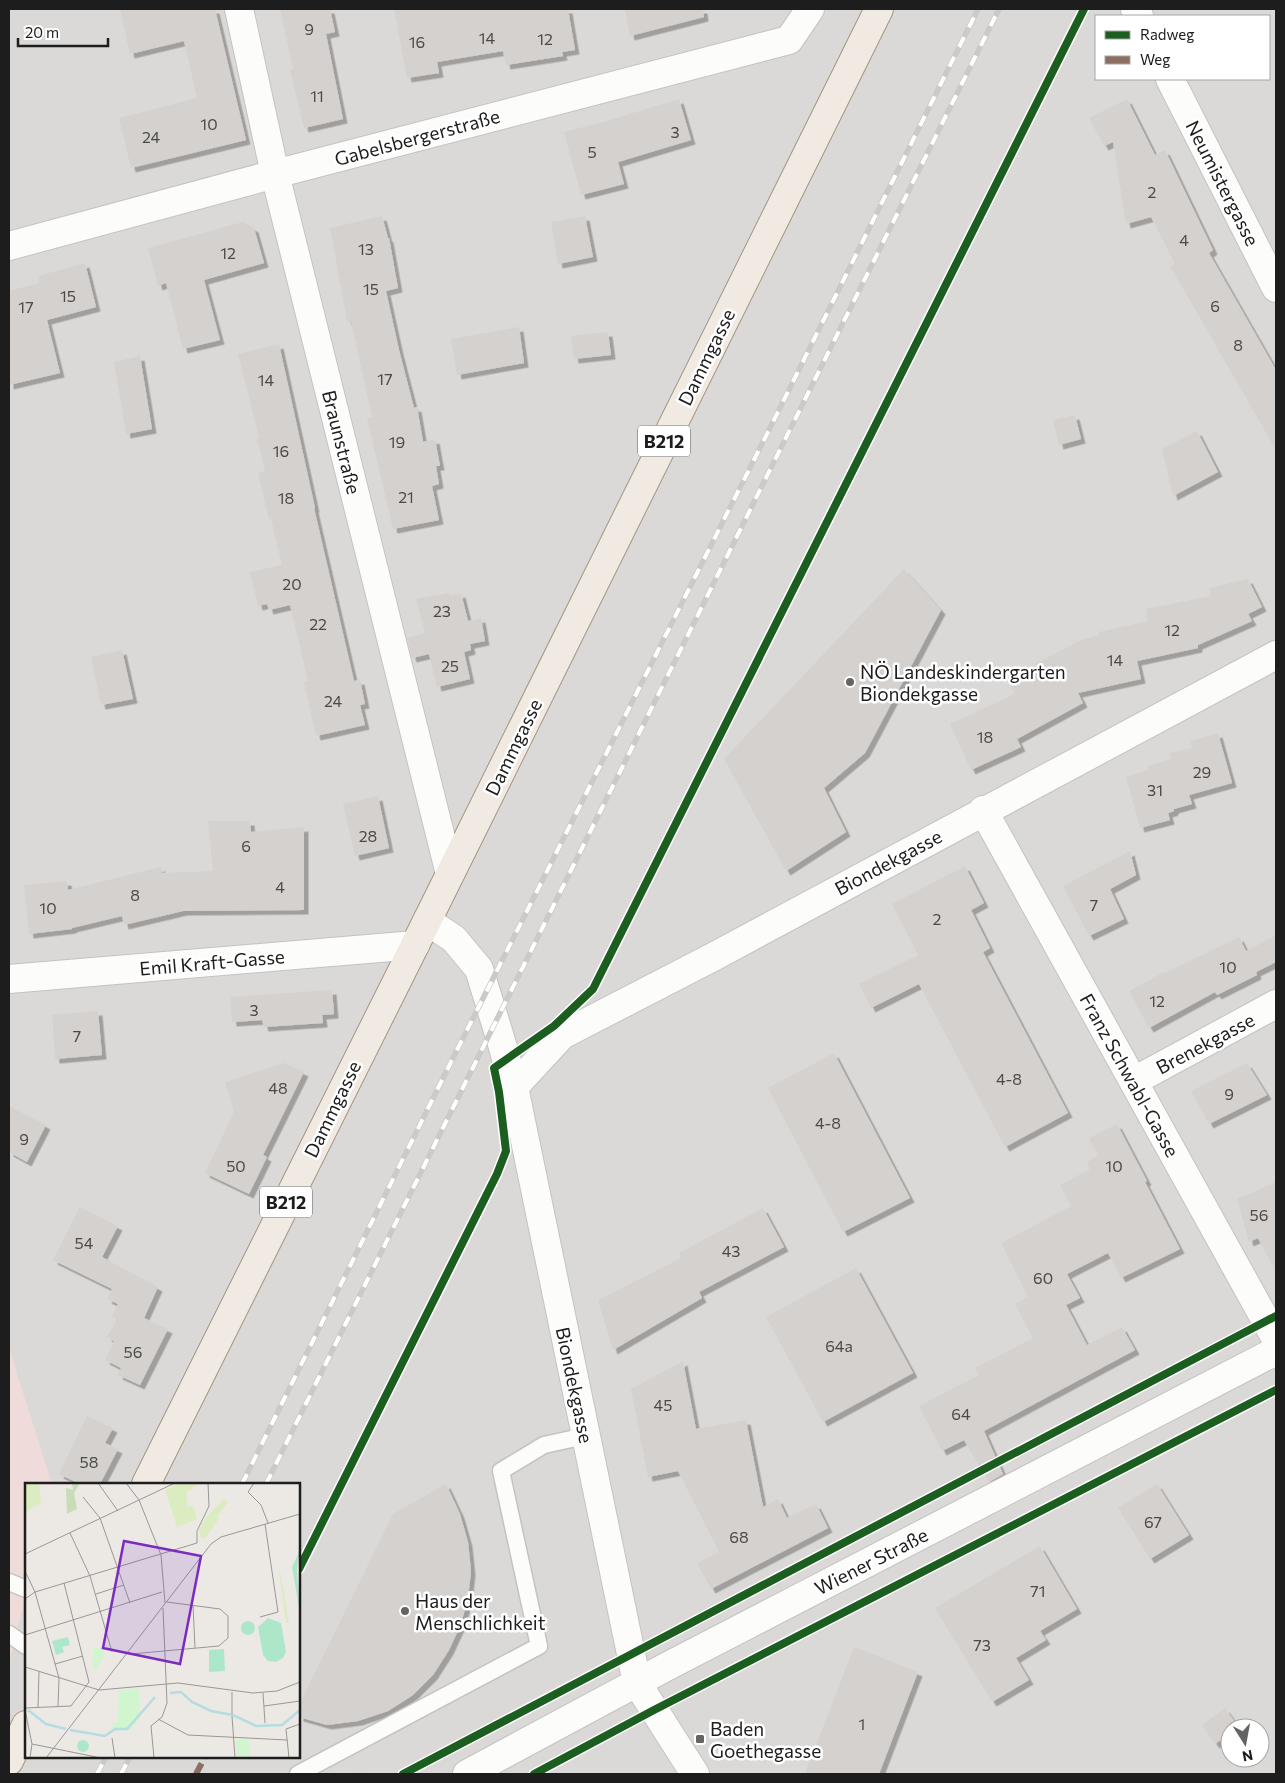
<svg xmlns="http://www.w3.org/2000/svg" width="1285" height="1783" font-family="Commissioner,sans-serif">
<defs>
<filter id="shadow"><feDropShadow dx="4.5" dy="4.5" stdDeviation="0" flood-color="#0004"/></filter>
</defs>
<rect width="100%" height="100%" fill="#ece9e5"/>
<!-- residential -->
<path fill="#dbd9d7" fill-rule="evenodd" d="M9,9h1267v1765h-1267zM1096,16h173v63h-173zM26,1484h273v273h-273zM1230,1728h30v30h-30z"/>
<!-- commercial -->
<path fill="#efdbda" d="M9,1348l43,136h-26v111l-17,67z"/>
<!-- parking -->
<path fill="#dad9d7" d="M759,959l45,85 -49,25 3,8 -58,31 -49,-92z
M532,1392l54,258 -235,124h-115l10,-17h53v-24l39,4 43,-13 31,-15 32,-23 22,-32 16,-36 3,-35 -3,-39 -12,-35 -14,-31 24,-12 -17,-45z"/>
<!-- building -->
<path fill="#d4d1ce" filter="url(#shadow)" d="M120,9h95l31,131 -115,28 -12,-50 78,-20 -13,-57 -54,13z
M280,9h50l5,23 -9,2 17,85 -39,9 -14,-58 3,-1z
M394,9h174l7,41 -13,2 1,4 -57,9 -3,-14 -66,11 2,11 -32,5z
M625,9h78l1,8 -74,19z
M679,99l12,41 -73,22 6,22 -43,11 -17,-63 43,-11z
M1127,99l28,56 10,-5 48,100 -4,3 67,117v80l-106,-184 5,-2 -24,-47 -25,7 -13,-82 -9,4 -15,-28z
M382,216l6,22h1l9,50 -12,3 13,59 15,58 3,-1 6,35 12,-3 5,27h-4l3,18 -7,2 7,34 -46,9 -26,-111 5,-1 -21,-96h-4l-17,-93z
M585,216l8,41 -35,7 -7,-42z
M243,222l11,6 10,35 -60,17 16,60 -37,9 -17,-66 -8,3 -10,-38z
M85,263l11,44 -49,13 13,53 -51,12v-94l30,-8 -1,-7z
M519,327l5,36 -67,12 -6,-36z
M608,332l3,23 -37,4 -3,-23z
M279,344l36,164h-1l40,173 6,-1 5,24 -5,1 5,20 -49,11 -12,-54 4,-1 -18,-76 -21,5 -2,-6 -9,2 -8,-34 32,-7 -11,-46h-2l-11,-46 7,-2 -8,-33 2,-1 -21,-83z
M140,356l12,73 -26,5 -12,-72z
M1075,415l6,24 -22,6 -6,-25z
M1197,431l21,41 -45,24 -11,-47z
M904,569l37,41 -76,143 -41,35 22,44 -60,39 -62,-112z
M1248,579l14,28 -14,7 4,7 -54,24v3l-61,13 4,18 -63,14 5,10 -66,36 4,8 -50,23 -21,-46 65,-30 -8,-15 74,-39 18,-5v-3l49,-11 -2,-12 65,-13 -2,-8z
M449,593l1,3 11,-3 7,28 13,-3 4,23 -15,3 1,6 -7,2 6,27 -33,8 -8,-33 -17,4 -5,-20 18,-5 -9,-34z
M122,650l11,49 -32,6 -10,-48z
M1218,733l14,50 -43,12 3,9 -18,5v2l-6,2 2,7 -30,8 -14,-51 22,-7 -1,-4 24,-7 -1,-6 22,-5 -2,-7z
M378,796l11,52 -34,8 -12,-52z
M208,821h42l1,11 53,-5v83l-121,1 -59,14 -2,-9 -50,12v1l-43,5 -5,-49 43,-4 1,9 93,-23 1,6 51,-2z
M1130,851l6,24 -26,14 14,30 -35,17 -26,-50z
M965,866l19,37 -13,7 19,38 -7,4 85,161 -63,34 -86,-163 -48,24 -12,-24 59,-29 -26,-51z
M1276,935v27l-20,10 1,3 -40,20 -2,-3 -66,36 -20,-37 35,-19 1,1 74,-36 7,14z
M332,990l2,24 -12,1 1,8 -59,4 -2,-7 -30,2 -2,-25z
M98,1011l4,44 -47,4 -3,-44z
M834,1053l76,145 -67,34 -75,-144z
M284,1063l20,9 -41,83 4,2 -18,37 -44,-21 29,-61 -9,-30z
M1247,1063l20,32 -58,29 -18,-33z
M9,1106l37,19 -19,37 -18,-10z
M1117,1124l30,57 -2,1 35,67 -59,29 -13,-25 -41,21 13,24 -14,7 21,40 35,-18 13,23 -151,81 19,43 -14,8 -25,-42 -22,11 -23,-45 60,-31 -4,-7 58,-30 -18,-34 13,-7 -27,-54 70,-37 -11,-21 30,-16 -3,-7 11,-7 -9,-17z
M1276,1182v90l-18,-34 -9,4 -12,-43z
M80,1207l38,19 -16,31 56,30 -14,31 24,11 -28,56 -22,-10 3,-7 -16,-8 9,-19 -7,-4 10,-18 -5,-3 6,-12 -11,-5 5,-10 -59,-29z
M763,1208l21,39 -85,45 3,6 -89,52 -15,-50 83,-42 -2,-5z
M856,1268l57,105 -90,49 -57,-105z
M683,1361l13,68 50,-9 17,87 15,-8 9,19 29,-14 12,24 -117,61 -14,-26 22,-11 -41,-81 -30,6 -17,-88z
M87,1416l26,12 -8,15 13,6 -18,35h-20l-21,-10z
M446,1484l14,30 8,28 3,29 -3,27 -7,26 -12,26 -16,25 -20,20 -25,16 -30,10 -31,4 -28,-8v-12l94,-191z
M1157,1484l32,51 -39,24 -32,-51z
M1040,1546l37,63 -37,22 6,9 -30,18 13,22 -37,22 -57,-94z
M854,1647l64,25 -39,102h-74z
M1225,1708l14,20h-9v6l-15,10 -13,-19z"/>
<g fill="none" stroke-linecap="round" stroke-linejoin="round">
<defs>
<path id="service" d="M9,1582l17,7
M9,1634l17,12
M298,1774l241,-128 -38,-175 43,-26 41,-9"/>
<path id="minor" d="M239,9l36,165 175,700
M1135,9l4,7
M1170,79l106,209
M9,246l266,-72 514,-134 21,-31
M983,810l293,529
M427,921l27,18 25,30 23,75 12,43 123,596 58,91
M9,979l406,-34
M1134,1081l142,-77
M514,1087l48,-52 151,-78 563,-302
M467,1774l199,-107 610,-316"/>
<path id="primary" d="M146,1484l269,-539 464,-936
M9,1761l17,-36"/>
</defs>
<!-- service casing -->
<use href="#service" stroke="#c4c3c1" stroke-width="19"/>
<!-- minor casing -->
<use href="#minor" stroke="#c4c3c1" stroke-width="30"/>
<!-- primary casing -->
<use href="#primary" stroke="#a29582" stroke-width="30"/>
<!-- service -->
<use href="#service" stroke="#fcfcfb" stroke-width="16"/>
<!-- minor -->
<use href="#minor" stroke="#fcfcfb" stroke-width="28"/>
<!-- primary -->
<use href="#primary" stroke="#f1eae3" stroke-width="28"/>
<defs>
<path id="rail" d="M242,1484l210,-424 314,-624 212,-427
M266,1484l733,-1475
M97,1774l9,-17
M121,1774l9,-17"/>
</defs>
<!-- rail casing -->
<use href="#rail" stroke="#cacac9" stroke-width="5.5"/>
<!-- rail -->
<use href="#rail" stroke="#fff" stroke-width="4" stroke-dasharray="11" stroke-linecap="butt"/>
<!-- quiet -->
<path stroke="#8d6e63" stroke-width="6" stroke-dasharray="12 6" stroke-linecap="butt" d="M196,1774l9,-17"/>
<defs>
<path id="cycleway" d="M299,1569l198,-395 9,-23 -7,-59 -5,-24 60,-42 39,-37 491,-980
M403,1774l873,-458
M534,1774l120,-64 622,-320"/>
</defs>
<!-- cycleway casing -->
<use href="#cycleway" stroke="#fff" stroke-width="11"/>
<!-- cycleway -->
<use href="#cycleway" stroke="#1b5e20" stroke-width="8"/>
</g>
<!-- markers -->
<g fill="#656463" stroke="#fff" stroke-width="2">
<circle cx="850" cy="682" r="5"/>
<circle cx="405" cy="1611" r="5"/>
<rect x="695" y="1734" width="10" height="10" rx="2.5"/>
</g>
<g text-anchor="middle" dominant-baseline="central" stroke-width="5" stroke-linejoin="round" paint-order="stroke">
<!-- number labels -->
<g font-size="16" fill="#4b4a49">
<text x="309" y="28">9</text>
<text x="487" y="37">14</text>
<text x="545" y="38">12</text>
<text x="417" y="41">16</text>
<text x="317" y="95">11</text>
<text x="209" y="123">10</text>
<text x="675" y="131">3</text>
<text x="151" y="136">24</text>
<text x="592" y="151">5</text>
<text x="1152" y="191">2</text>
<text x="1184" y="239">4</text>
<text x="366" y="248">13</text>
<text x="228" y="252">12</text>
<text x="371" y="288">15</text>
<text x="68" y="295">15</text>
<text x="1215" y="305">6</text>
<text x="26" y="306">17</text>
<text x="1238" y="344">8</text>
<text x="385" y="378">17</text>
<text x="266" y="379">14</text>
<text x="397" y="441">19</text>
<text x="281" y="450">16</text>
<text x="406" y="496">21</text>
<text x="286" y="497">18</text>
<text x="292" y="583">20</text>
<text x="442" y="610">23</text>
<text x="318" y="623">22</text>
<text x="1172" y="629">12</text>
<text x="1115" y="659">14</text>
<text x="450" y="665">25</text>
<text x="333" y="700">24</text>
<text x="985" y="736">18</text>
<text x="1202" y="771">29</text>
<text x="1155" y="789">31</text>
<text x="368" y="835">28</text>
<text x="246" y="845">6</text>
<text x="280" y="886">4</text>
<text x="135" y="894">8</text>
<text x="1094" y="904">7</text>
<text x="48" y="907">10</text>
<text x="937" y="918">2</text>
<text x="1228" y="966">10</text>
<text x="1157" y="1000">12</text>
<text x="254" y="1009">3</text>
<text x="77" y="1035">7</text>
<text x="1009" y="1078">4-8</text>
<text x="278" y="1087">48</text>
<text x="1229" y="1093">9</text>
<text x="828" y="1122">4-8</text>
<text x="24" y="1138">9</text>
<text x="236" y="1165">50</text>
<text x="1114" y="1165">10</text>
<text x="1259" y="1214">56</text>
<text x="84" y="1242">54</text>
<text x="731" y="1250">43</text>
<text x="1043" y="1277">60</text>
<text x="839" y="1345">64a</text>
<text x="133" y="1351">56</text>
<text x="663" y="1404">45</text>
<text x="961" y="1413">64</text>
<text x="89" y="1461">58</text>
<text x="1153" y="1521">67</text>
<text x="739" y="1536">68</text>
<text x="1038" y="1590">71</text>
<text x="982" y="1644">73</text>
<text x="862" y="1723">1</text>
</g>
<!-- shield labels -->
<g fill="#fff" stroke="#616161" stroke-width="1">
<rect x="638" y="425.5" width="52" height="31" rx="4"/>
<rect x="260" y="1186.5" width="52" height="31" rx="4"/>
</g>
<g font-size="18" font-weight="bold" fill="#1d1d1d">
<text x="664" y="441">B212</text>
<text x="286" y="1202">B212</text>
</g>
<!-- street labels -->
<g font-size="19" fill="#1d1d1d" stroke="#fff">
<text transform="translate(417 137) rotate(-15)">Gabelsbergerstraße</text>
<text transform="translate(1223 183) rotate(63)">Neumistergasse</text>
<text transform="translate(706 357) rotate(-64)">Dammgasse</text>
<text transform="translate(342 442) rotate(76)">Braunstraße</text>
<text transform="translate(513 747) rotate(-64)">Dammgasse</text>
<text transform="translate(888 862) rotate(-28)">Biondekgasse</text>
<text transform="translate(212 962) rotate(-5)">Emil Kraft-Gasse</text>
<text transform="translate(1205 1043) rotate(-28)">Brenekgasse</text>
<text transform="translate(1130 1075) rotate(61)">Franz Schwabl-Gasse</text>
<text transform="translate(332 1109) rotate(-64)">Dammgasse</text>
<text transform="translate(575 1385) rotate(78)">Biondekgasse</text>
<text transform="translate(871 1561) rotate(-27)">Wiener Straße</text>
</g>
<!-- poi labels -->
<g font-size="19" fill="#1d1d1d" stroke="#fff" text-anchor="start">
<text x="860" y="671">NÖ Landeskindergarten<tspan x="860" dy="22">Biondekgasse</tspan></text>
<text x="415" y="1600">Haus der<tspan x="415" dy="22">Menschlichkeit</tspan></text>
<text x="710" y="1728">Baden<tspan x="710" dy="22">Goethegasse</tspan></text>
</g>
</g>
<!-- overview -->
<g transform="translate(25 1483)">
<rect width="275" height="275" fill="#ece9e5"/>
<path d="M0,0h14l2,20 -16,9zM154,0h20l-13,10 2,14 5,-2 4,14 -20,8 -12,-37zM199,16l4,3 -11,15 2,2 -13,18 -5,1 -2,-8 8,-14zM254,88l2,4 8,48h-3z" fill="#dcecc1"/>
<path d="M47,0h8l-6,10 3,16 -10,5 -1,-26 7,2z" fill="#c8dcb8"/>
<path d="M69,165h9l1,8 -9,15 -3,-7zM114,205l1,31 -11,11 -17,2 1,-9 5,-1 1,-32zM211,256l13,1 1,18h-13z" fill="#d1f5ce"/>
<path d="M275,67l-3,19 3,44 -8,-46zM243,135l13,5 5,29 -3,6 -7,4 -8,-1 -5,-6 -5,-28zM216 145a7 7 0 1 1 14 0a7 7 0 1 1-14 0ZM43,154l2,8 -8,2 2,5 -8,3 -4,-14zM199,166l1,22 -16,1v-22zM52 263a6 6 0 1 1 12 0a6 6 0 1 1-12 0Z" fill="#ade7ca"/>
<path fill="none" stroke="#b6dce2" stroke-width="2.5" d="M145,210l11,-1 11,10 19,9 22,4 23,11 26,-1 18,-15M3,227l18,14 20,5M45,247l35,6 10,-7h12l28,-32"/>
<path fill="none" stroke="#999795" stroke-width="1" d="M73,0l20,28M101,0l13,17 22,55 4,48M229,0l-6,9 13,13 7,18M58,14l17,21 30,85M45,50l20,43 22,76M172,60v-12l12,-25 -1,-23M0,71l150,-71M0,88l10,21 24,86 -1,29M71,111l28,-9M0,116l10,-7 162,-49M168,122l2,43M235,134l18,-5 -13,-88M0,152l137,-43M0,163v55M106,171l88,-8 9,-8v-22l-8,-7 -53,-7M30,181l28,-8M0,184l74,23 79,-7 75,10 24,-2 23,-9M238,210l2,30M239,223l36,-5M13,224l1,-36M0,225l46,-2 18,-24 -25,-99M0,227l7,34 -2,14M207,231v-22M207,233l3,42M133,236l30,16 99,5M87,255l3,20M7,261l69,14M21,275l165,-214 10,-7 79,-23M129,275l-3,-32 11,-9 5,-14 -4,-95M264,275l-3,-29 14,-5"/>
<path fill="#7b2cbf" fill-opacity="0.15" stroke="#7b2cbf" stroke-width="2.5" d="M99,58l77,15 -21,108 -77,-16z"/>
<rect width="275" height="275" fill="none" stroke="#1d1d1d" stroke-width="2.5"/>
</g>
<!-- border -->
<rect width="1285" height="1783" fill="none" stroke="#1d1d1d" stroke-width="20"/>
<!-- legend -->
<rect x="1095" y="15" width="175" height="65" fill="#ffffff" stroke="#a5a5a5"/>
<rect x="1105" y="31" width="25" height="8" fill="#1b5e20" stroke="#a5a5a5"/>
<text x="1140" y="40" font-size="15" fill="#1d1d1d">Radweg</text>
<rect x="1105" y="56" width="25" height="8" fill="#8d6e63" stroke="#a5a5a5"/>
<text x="1140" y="65" font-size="15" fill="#1d1d1d">Weg</text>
<!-- north arrow -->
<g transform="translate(1245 1743) rotate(169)"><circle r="24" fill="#ffffff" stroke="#a5a5a5"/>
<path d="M0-4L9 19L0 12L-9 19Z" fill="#656463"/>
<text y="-8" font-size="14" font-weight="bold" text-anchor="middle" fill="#1d1d1d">N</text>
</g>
<!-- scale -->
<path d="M18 38v8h90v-8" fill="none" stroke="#1d1d1d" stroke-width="2.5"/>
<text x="25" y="38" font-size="15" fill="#1d1d1d" stroke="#ffffff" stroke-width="4" paint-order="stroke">20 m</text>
</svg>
